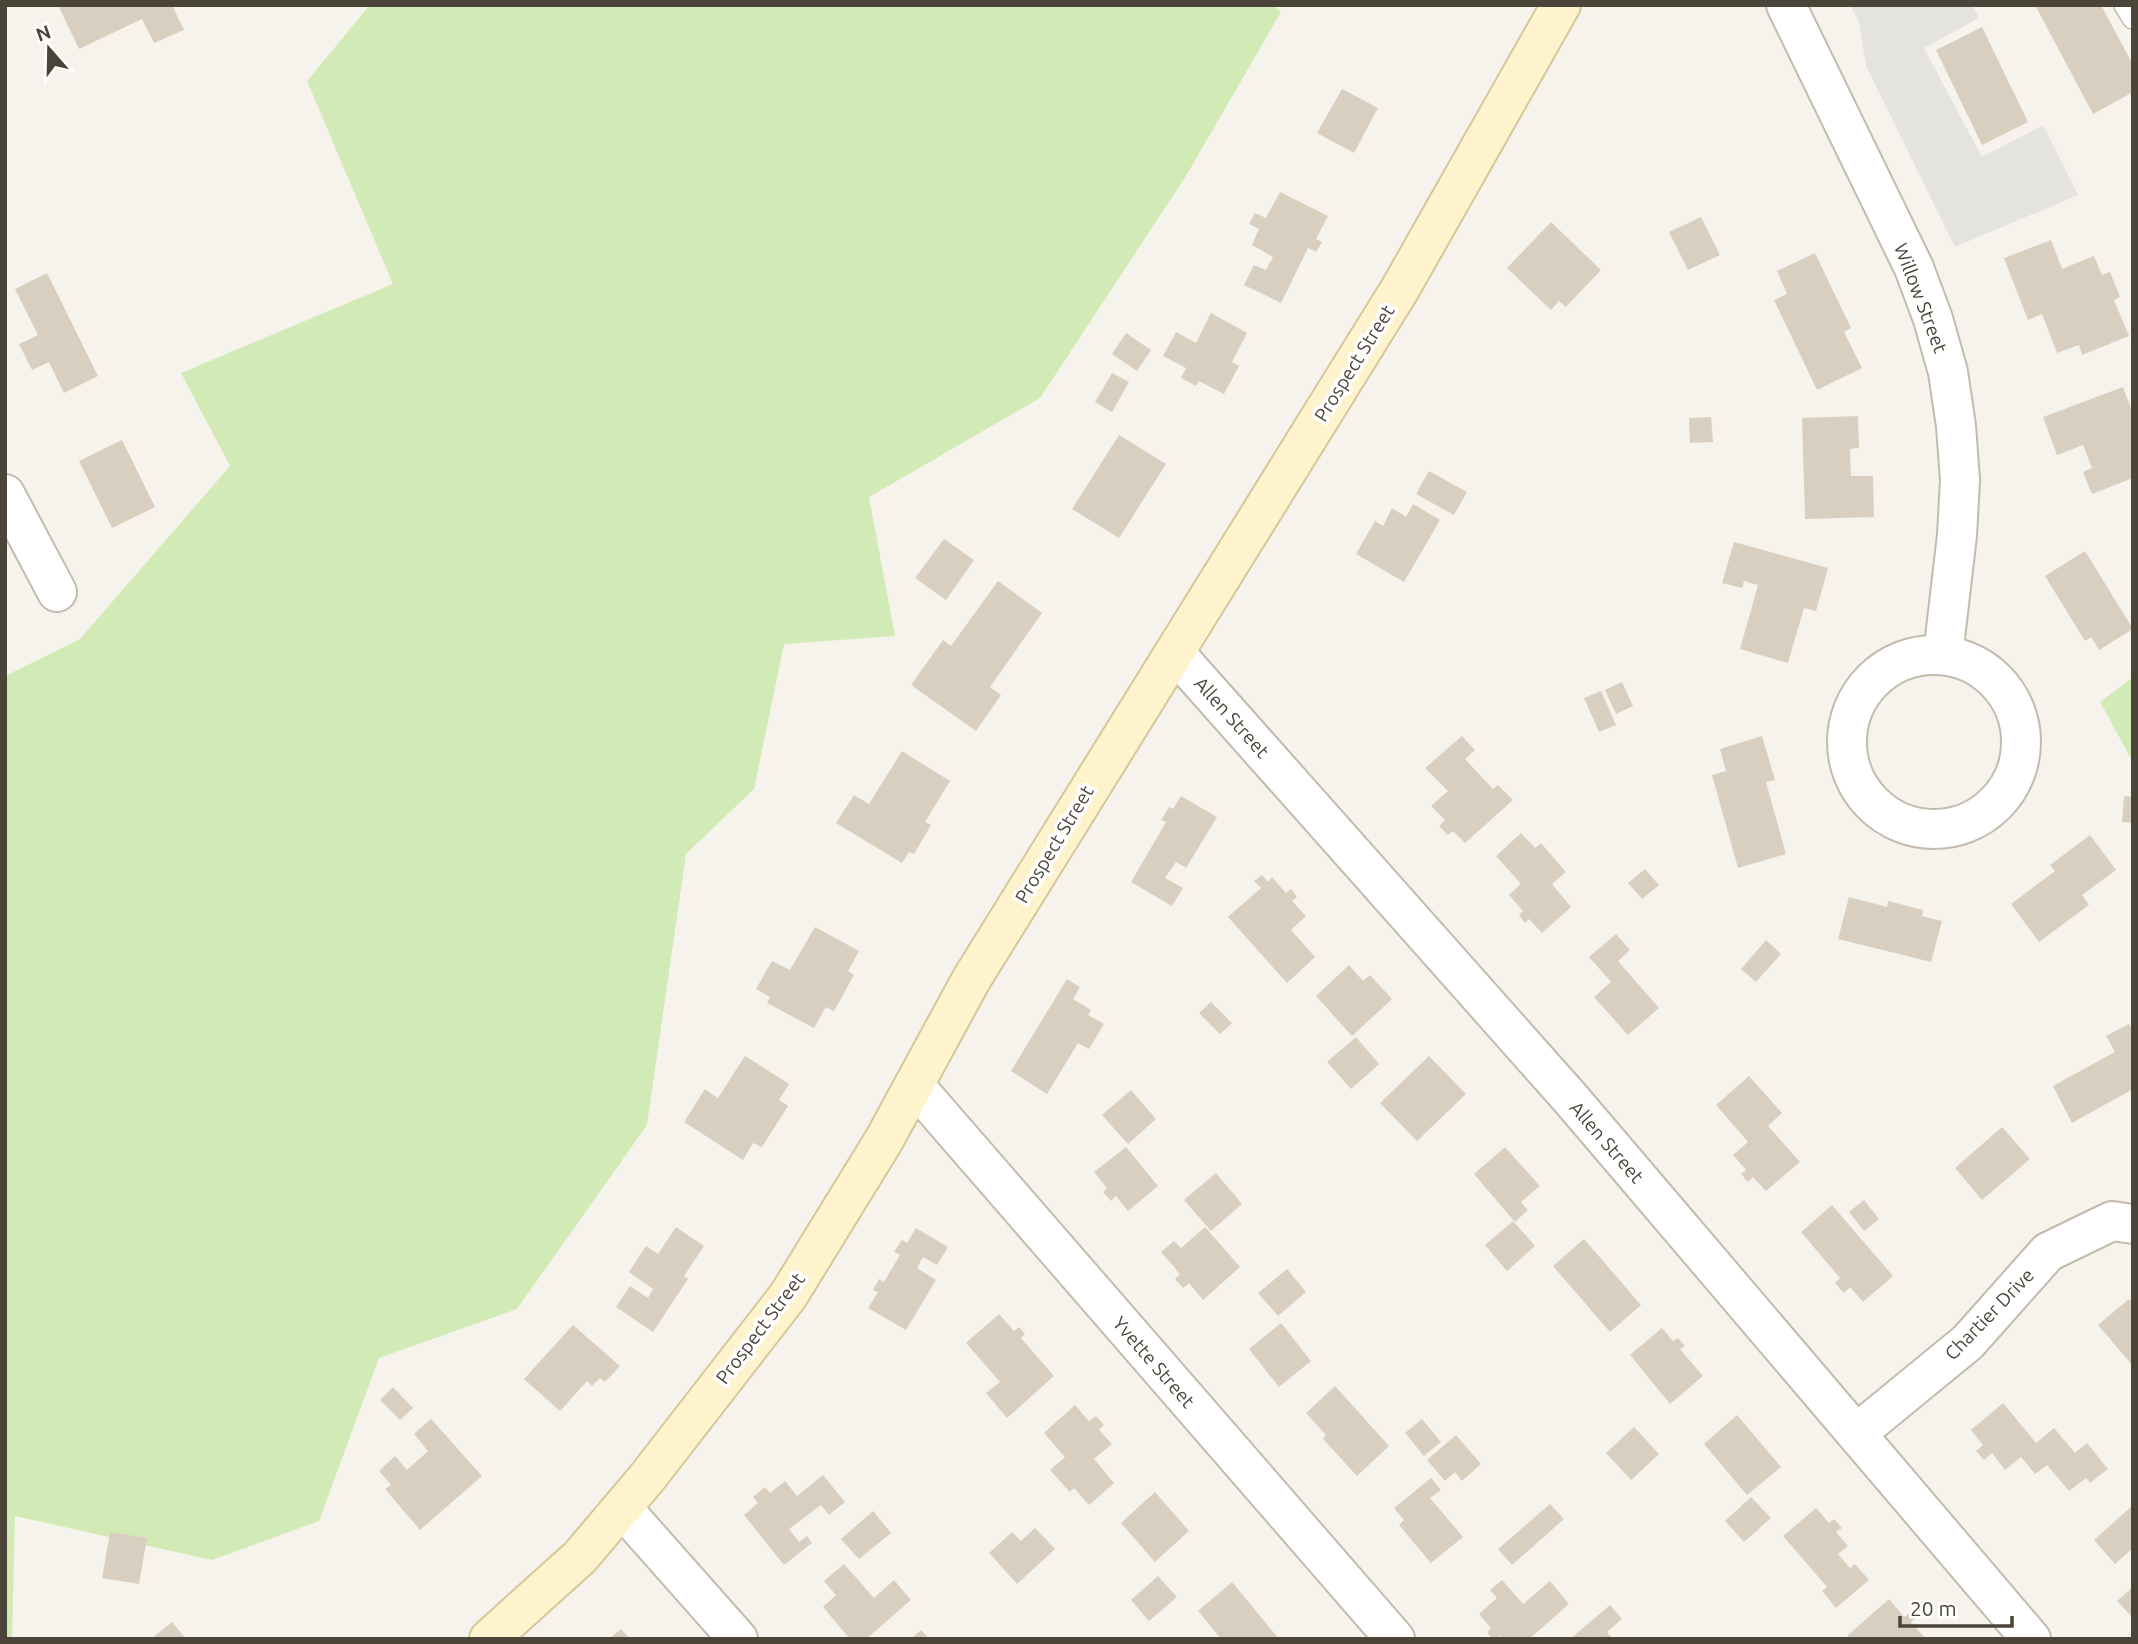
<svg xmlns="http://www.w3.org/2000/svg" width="2138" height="1644" font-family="Ubuntu,sans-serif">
<rect width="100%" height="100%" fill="#f6f3ec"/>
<!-- green -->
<path fill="#d2eab5" d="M370,5h902l9,7 -95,164 -146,222 -171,99 26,139 -111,8 -30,145 -68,65 -39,271 -130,184 -138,49 -60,163 -107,39 -197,-44 -3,123h-7v-963l75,-37 150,-173 -49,-93 212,-89 -86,-203z
M2133,677v85l-33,-60z"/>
<!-- parking -->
<path fill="#e5e3e0" d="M1850,5h122l7,13 -55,30 58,109 61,-32 35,70 -123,52 -89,-181 -7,-44z"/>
<!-- building -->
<path fill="#d8cfc1" d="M58,5h114l12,25 -30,13 -12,-24 -63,30z
M2035,5h66l32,60v27l-40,22z
M1982,27l46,95 -46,23 -46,-95z
M1342,89l36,19 -24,45 -37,-20z
M1280,192l48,24 -12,23 6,3 -6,10 -8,-4 -27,55 -37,-18 10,-20 12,5 7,-13 -21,-12 7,-16 -10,-5 6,-11 11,5z
M1701,217l19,38 -32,15 -19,-38z
M1551,222l50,48 -35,37 -7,-6 -8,9 -44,-42z
M2051,240l11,29 32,-13 8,19 8,-3 10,25 -6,3 15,36 -47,19 -3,-10 -22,8 -15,-39 -14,6 -24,-62z
M1815,253l36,75 -7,4 18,36 -45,22 -43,-90 13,-6 -10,-23z
M47,273l51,103 -34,17 -15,-31 -17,8 -13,-26 19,-9 -23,-46z
M1211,313l36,20 -15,29 7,4 -15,28 -25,-13 -3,5 -15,-8 5,-10 -23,-12 13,-24 20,11z
M1126,333l25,17 -14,21 -25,-17z
M1112,373l17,9 -17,30 -17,-10z
M2123,387l10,27v64l-41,16 -9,-22 9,-4 -9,-23 -26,10 -14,-38z
M1858,416l1,32 -9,1 1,27h22l1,41 -69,2 -3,-101z
M1711,417l2,25 -23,1 -1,-25z
M1119,435l47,29 -47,74 -47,-29z
M122,440l33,67 -43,21 -33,-67z
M1429,471l38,21 -13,23 -38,-21z
M1413,504l27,16 -36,62 -48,-28 19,-33 8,5 9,-18 14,9z
M944,539l30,21 -28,40 -31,-22z
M1734,542l94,26 -12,43 -12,-3 -16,55 -48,-14 18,-64 -14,-4 -2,7 -20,-5z
M2085,551l48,78 -34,21 -8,-13 -6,4 -40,-65z
M998,581l44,32 -52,74 11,8 -25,36 -65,-46 32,-45 8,6z
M1622,682l11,24 -17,8 -11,-24z
M1601,691l15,34 -17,7 -15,-34z
M1462,736l13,14 -10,9 28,30 5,-4 15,15 -48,43 -12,-12 -5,4 -9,-9 6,-6 -14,-14 17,-15 -23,-23z
M1762,736l13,44 -9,2 20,72 -48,14 -26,-93 14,-4 -6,-22z
M902,751l48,30 -25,41 6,3 -17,29 -5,-2 -7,11 -66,-40 18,-28 15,9z
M1181,796l36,21 -31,51 -10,-6 -11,16 18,10 -11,18 -41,-24 35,-60 -5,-2 8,-13 4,2z
M2124,796l9,1v26l-11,-1z
M1521,833l14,15 6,-5 25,29 -14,12 19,23 -29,26 -13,-14 -4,4 -6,-8 4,-4 -14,-16 12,-11 -25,-28z
M2090,835l26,35 -34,25 7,10 -50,37 -28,-38 44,-33 -5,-6z
M1645,869l14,16 -17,14 -14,-16z
M1262,875l6,7 4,-5 14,16 5,-4 6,8 -5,4 14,15 -15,14 24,27 -28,26 -59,-66 33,-29 -7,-7z
M1849,897l38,10 1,-6 35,9 -1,6 20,5 -11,41 -93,-23z
M815,927l44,24 -11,20 6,4 -20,36 -8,-4 -12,21 -47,-25 3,-6 -14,-8 16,-28 18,9z
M1616,934l14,16 -12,11 41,47 -31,27 -34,-38 17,-15 -22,-25z
M1766,940l15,14 -25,28 -15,-13z
M1349,965l14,16 7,-6 22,24 -40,37 -36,-40z
M1067,979l13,8 -7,12 18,11 -3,5 16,9 -15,25 -11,-6 -31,51 -36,-23z
M1211,1002l21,21 -12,11 -21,-21z
M2129,1024l4,8v57l-61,34 -19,-37 62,-34 -9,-16z
M1356,1037l23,27 -28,25 -24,-27z
M745,1056l44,28 -10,16 9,6 -26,41 -9,-4 -10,17 -59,-38 21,-33 13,9z
M1429,1056l37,38 -49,47 -37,-38z
M1749,1076l33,37 -14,13 32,36 -34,29 -13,-14 -5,5 -7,-8 5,-4 -13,-15 15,-13 -32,-37z
M1131,1090l25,29 -28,25 -26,-29z
M2002,1127l28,32 -48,41 -27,-32z
M1126,1147l32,39 -30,25 -12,-15 -5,5 -8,-9 4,-4 -13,-16z
M1505,1147l35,39 -19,16 7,8 -13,12 -41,-48z
M1216,1173l26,31 -31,27 -27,-31z
M1864,1200l15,19 -15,12 -15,-19z
M1832,1205l61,71 -30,26 -13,-15 -6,6 -9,-10 5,-5 -39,-46z
M1513,1221l22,25 -28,25 -22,-26z
M676,1227l28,19 -20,30 4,3 -35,53 -37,-25 14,-21 18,12 5,-9 -24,-17 17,-26 12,8z
M1205,1227l35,40 -37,33 -14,-17 -6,5 -8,-9 5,-5 -19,-22 13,-11 7,7z
M916,1228l32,19 -11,18 -14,-8 -6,11 19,12 -30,50 -38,-22 10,-16 -5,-2 6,-11 5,3 16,-27 -6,-3 8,-12 5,3z
M1584,1239l57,66 -31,27 -57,-66z
M1287,1269l19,23 -28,24 -20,-23z
M2129,1299l4,5v62l-35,-41z
M999,1314l15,17 5,-4 6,7 -4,4 33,38 -47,42 -21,-25 14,-11 -34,-39z
M1281,1323l30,38 -32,26 -30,-38z
M573,1325l47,41 -15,16 -5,-4 -8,8 -5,-5 -27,30 -36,-32z
M1662,1328l11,13 5,-3 7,8 -5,3 23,27 -33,28 -40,-49z
M1335,1386l54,60 -32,30 -34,-37 3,-4 -20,-22z
M393,1387l20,21 -13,12 -20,-20z
M2003,1403l33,40 18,-15 21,25 12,-10 21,26 -18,14 -4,-5 -17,13 -22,-26 -12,9 -14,-17 -16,13 -13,-17 -8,7 -8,-9 7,-6 -12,-15z
M1075,1405l14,16 7,-5 8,9 -5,5 13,14 -18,15 20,24 -25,22 -15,-17 -4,4 -20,-22 15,-13 -21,-24z
M1737,1415l44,52 -34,28 -43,-51z
M431,1419l51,57 -62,54 -35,-41 6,-4 -12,-14 16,-15 12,14 21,-19 -14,-17z
M1422,1419l19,23 -17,14 -19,-23z
M1634,1427l25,27 -28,26 -25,-27z
M1456,1435l25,29 -19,17 -7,-9 -10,9 -18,-21z
M823,1475l22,27 -16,13 -8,-10 -32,24 10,13 8,-6 5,7 -28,22 -40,-50 14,-12 -5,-6 12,-10 5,6 15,-12 12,15z
M1431,1478l10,12 -11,8 33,39 -32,26 -32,-38 5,-5 -10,-12z
M1155,1492l34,39 -34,31 -34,-39z
M1751,1497l20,21 -27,24 -19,-21z
M1550,1504l14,15 -52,46 -14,-16z
M2133,1505v43l-18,16 -21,-24z
M1816,1508l13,15 5,-4 8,9 -6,4 12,14 -10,8 12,14 5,-4 14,16 -33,28 -14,-17 5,-4 -44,-51z
M873,1511l18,22 -32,26 -18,-20z
M1035,1528l20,21 -38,35 -28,-31 23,-21 9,9z
M110,1532l37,6 -8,46 -37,-6z
M844,1564l30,34 20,-18 17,20 -45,39h-16l-27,-32 13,-12 -12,-14z
M1158,1576l19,21 -28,24 -18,-21z
M1502,1580l21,24 27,-23 19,23 -40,35h-27l-2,-3 -8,3 -5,-7 4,-4 -12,-14 18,-16 -7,-8z
M1232,1582l47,57h-58l-23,-28z
M2133,1587v31l-16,-17z
M1889,1599l15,18 7,-5 5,6 -5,4 15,17h-76l-3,-3z
M1610,1605l12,14 -15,13 6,7h-43z
M172,1622l14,17h-35z
M621,1629l9,10h-21z
M921,1630l8,9h-19z"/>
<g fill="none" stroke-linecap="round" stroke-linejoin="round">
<defs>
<path id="service" d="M2125,5l8,13"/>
<path id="minor" d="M1786,5l128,263 19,51 15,53 8,54 4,54 -3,55 -14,120
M5,494l52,98
M1175,653l396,446 460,540
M1847 742a87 87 0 1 1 174 0a87 87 0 1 1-174 0Z
M914,1085l481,554
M1857,1433l111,-91 80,-90 64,-31 21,3
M622,1508l116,131"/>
<path id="secondary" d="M489,1639l91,-82 66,-78 142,-183 96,-156 87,-160 429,-691 161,-284"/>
</defs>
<!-- service casing -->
<use href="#service" stroke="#c2bbae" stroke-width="24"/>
<!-- minor casing -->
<use href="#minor" stroke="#c2bbae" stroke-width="42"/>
<!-- secondary casing -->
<use href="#secondary" stroke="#d6c79b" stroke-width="42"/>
<!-- service -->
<use href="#service" stroke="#fff" stroke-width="21"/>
<!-- minor -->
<use href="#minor" stroke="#fff" stroke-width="38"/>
<!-- secondary -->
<use href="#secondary" stroke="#fff3cd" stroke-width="38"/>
</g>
<g text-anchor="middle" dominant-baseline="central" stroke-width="7" stroke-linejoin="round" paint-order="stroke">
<!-- street labels -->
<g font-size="19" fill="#4b4439" stroke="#fff">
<text transform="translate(1921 298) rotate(69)">Willow Street</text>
<text transform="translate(1354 363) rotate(-58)">Prospect Street</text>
<text transform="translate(1232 717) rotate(48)">Allen Street</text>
<text transform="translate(1054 844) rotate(-59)">Prospect Street</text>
<text transform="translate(1607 1142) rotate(49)">Allen Street</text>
<text transform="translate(1989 1314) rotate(-46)">Chartier Drive</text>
<text transform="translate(760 1328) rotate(-53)">Prospect Street</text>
<text transform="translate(1154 1362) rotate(49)">Yvette Street</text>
</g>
</g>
<!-- border -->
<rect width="2138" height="1644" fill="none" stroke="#4b4439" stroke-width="14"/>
<!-- north arrow -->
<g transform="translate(49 49) rotate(340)" stroke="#ffffff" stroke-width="5" paint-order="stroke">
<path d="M0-5L12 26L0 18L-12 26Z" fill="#4b4439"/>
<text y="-10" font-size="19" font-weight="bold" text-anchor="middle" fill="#4b4439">N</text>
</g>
<!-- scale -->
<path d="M1900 1616v10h112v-10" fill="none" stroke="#4b4439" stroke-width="3.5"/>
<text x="1910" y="1616" font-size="21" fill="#4b4439" stroke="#ffffff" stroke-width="5" paint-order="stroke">20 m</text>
</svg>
